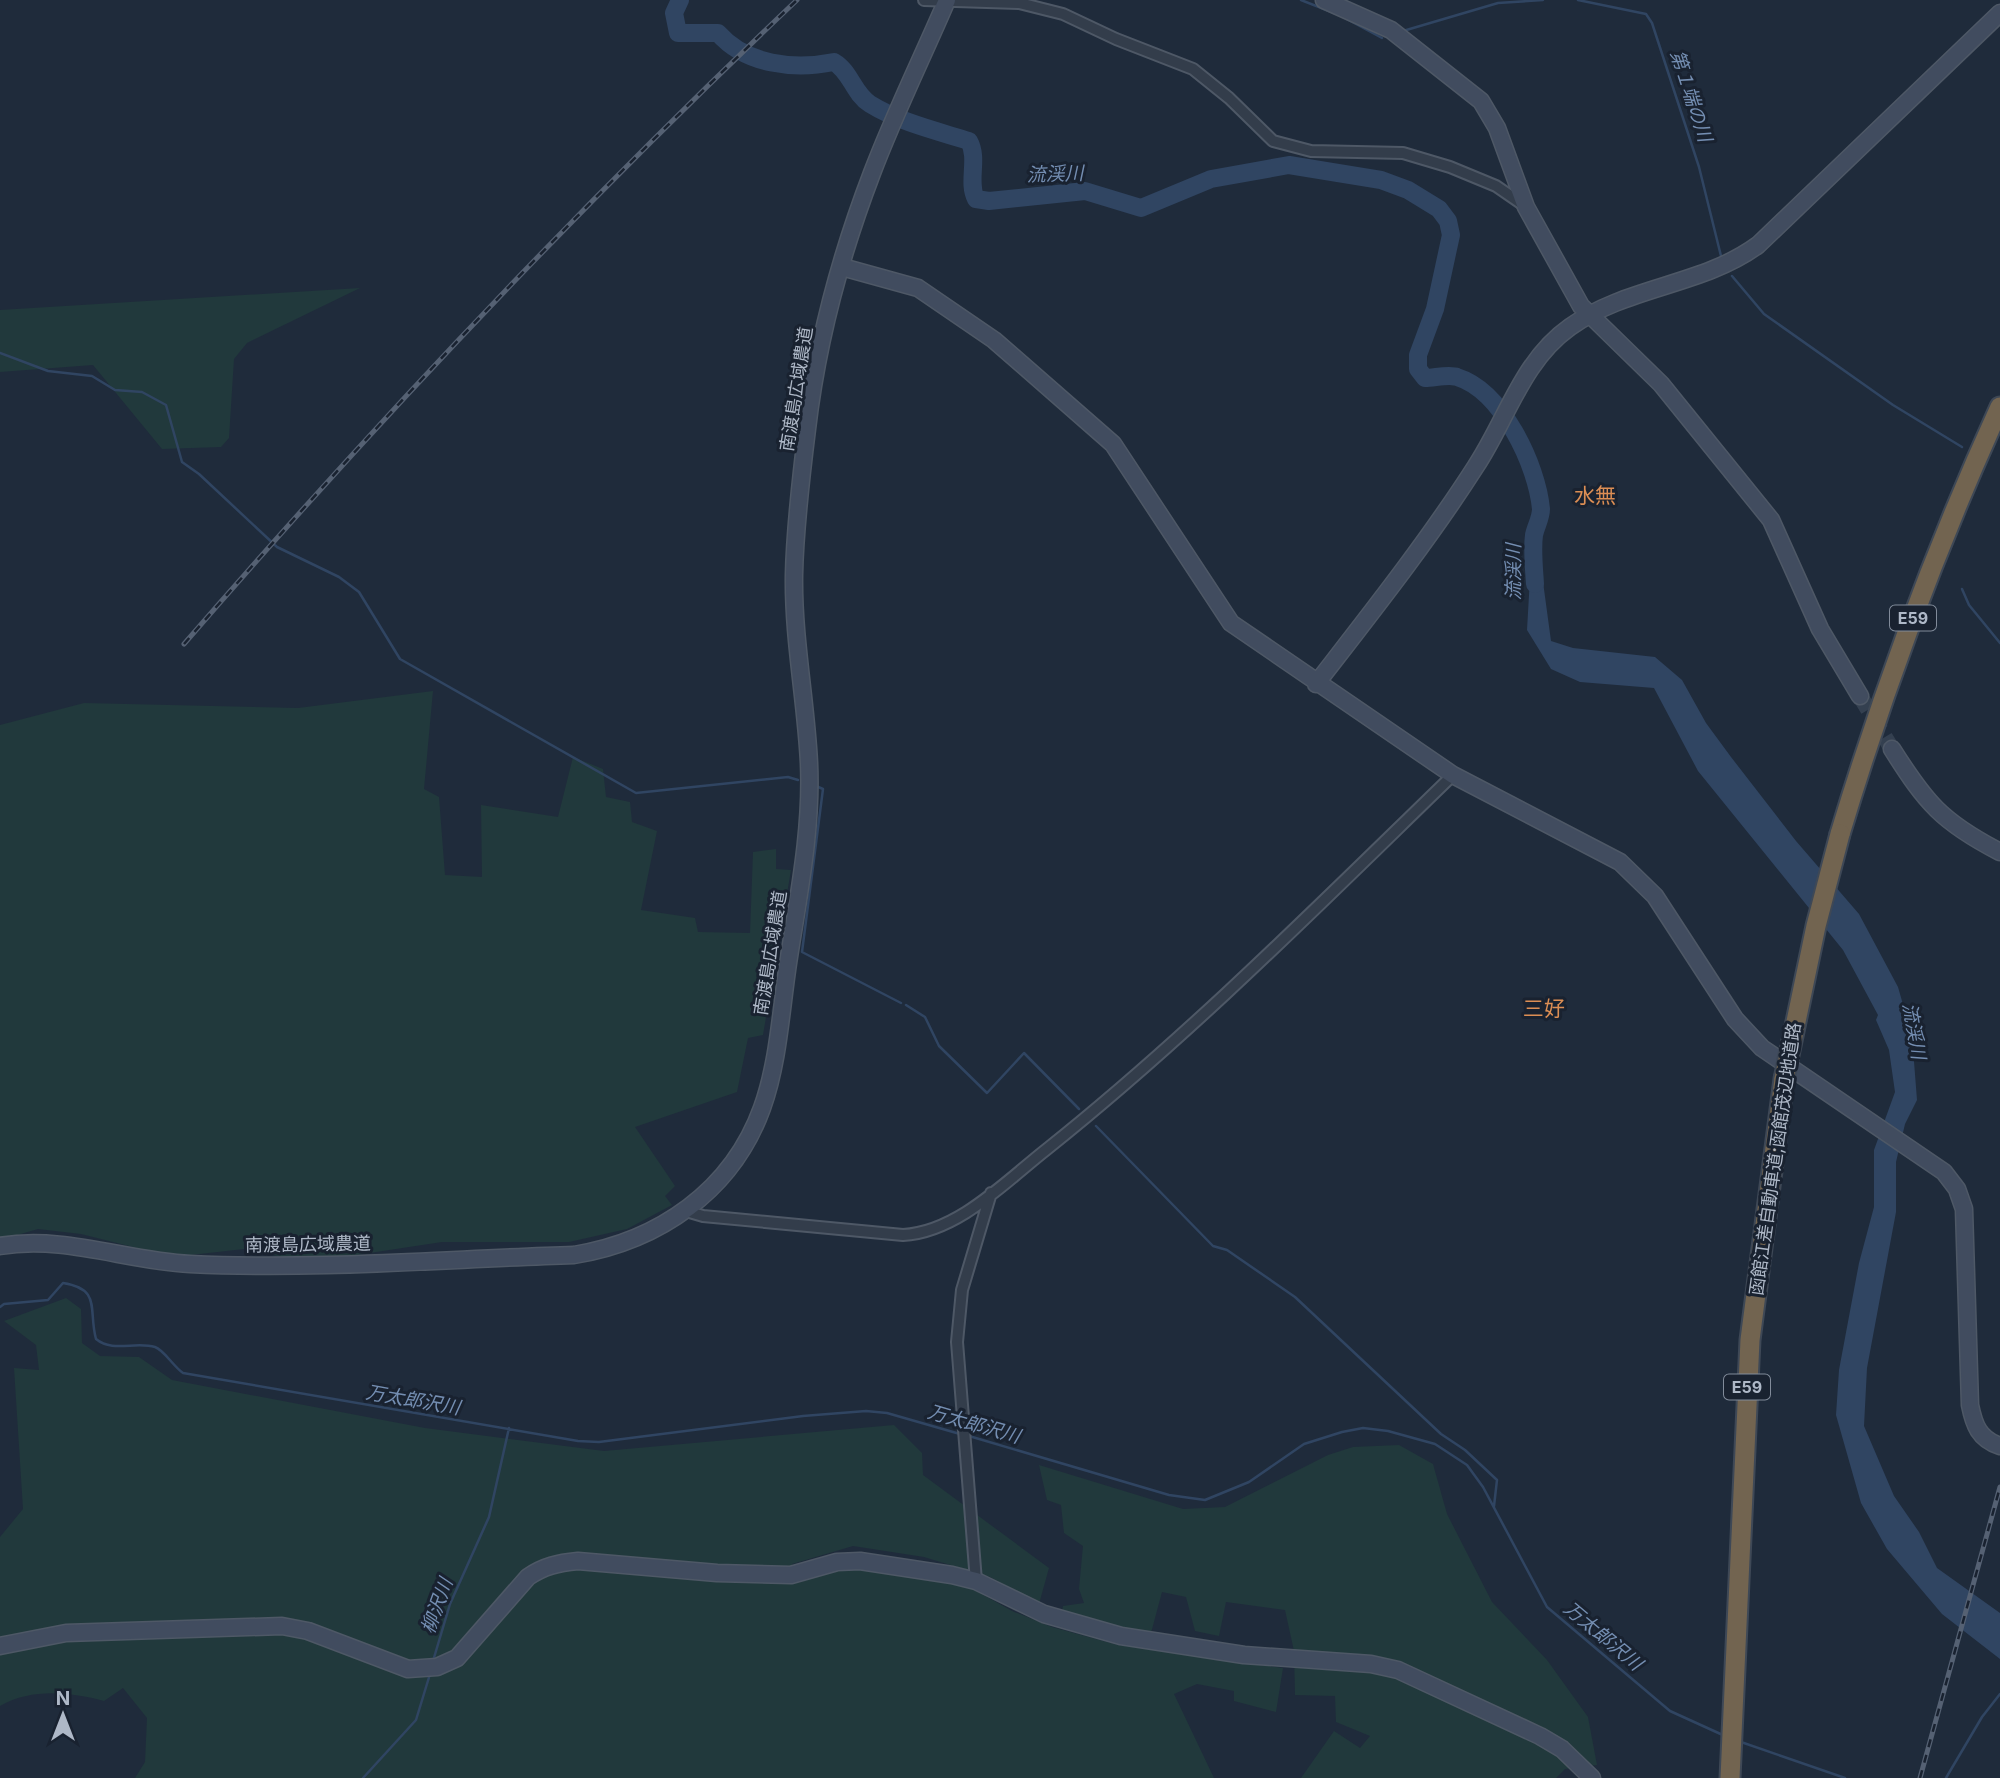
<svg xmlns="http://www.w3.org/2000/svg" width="2000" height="1778" font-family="Inter,'Noto Sans JP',sans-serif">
<rect width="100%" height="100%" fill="#1f2b3b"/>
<!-- green -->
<path fill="#21393c" d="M360,288l-113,55 -13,16 -5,79 -8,9 -59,2 -69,-84 -93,7v-62z
M433,691l-9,98 15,8 6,78 37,2 -1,-72 77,12 15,-60 30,12 3,28 24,5 2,20 25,9 -16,79 54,8 3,14 52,1 3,-81 23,-3v20l15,1 -28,165 -15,3 -11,54 -102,35 40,59 -10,10 7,9 -45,24 -58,13h-127l-112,17h-38l-48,-10 -71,8 -92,-23 -43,-5 -38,11v-515l84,-22 214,5z
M66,1298l15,11 1,34 18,13 39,1 33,23 253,48 179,23 290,-26 28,28 1,22 126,93 -10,36 -49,-27 -66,-20 -71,-11 -61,18 6,19 31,-11 27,-3 108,15 48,27 40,16 66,18 165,23 -7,44 -42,-11v-10l-37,-7 -23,10 40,84h-1079l10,-16 2,-44 -24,-30 -19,13c-35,-9 -72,-13 -104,5v-169l23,-28 -9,-141 25,2 -3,-25 -32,-24z
M1399,1445l34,19 14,50 45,88 55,58 41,57 9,48 -32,4 -9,9h-255l33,-47 26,17 10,-12 -34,-14 -1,-26 -40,-1 -1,-44 -9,-41 -59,-8 -7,34 -24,-5 -9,-34 -24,-5 -11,41 -60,-11 -29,-10 1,-6 21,-3 -5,-14 4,-43 -19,-13 -3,-28 -14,-5 -8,-35 144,44 42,-2 103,-52 25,-8z"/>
<!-- water -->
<path fill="#304562" d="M1531,560l10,7 10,74 22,7 82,9 27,23 24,43 25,34 65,84 63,73 39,73 14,49 5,64 -12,24 -9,38v50l-29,156 -3,58 30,70 25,36 18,36 63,45v46l-58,-45 -55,-65 -26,-46 -25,-88 3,-45 20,-107 15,-56v-57l21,-58 -6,-42 -13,-30 2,-5 -35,-65 -145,-179 -44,-83 -74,-6 -29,-13 -24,-39z"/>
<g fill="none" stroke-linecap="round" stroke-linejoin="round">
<!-- stream -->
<path stroke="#304562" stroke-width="2.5" d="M1301,0l33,13
M1578,0l68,14 6,9 47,144 22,89
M1343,17l39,21
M1403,31l95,-28 45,-3
M1732,276l32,38 129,91 69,42
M0,353l48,18 44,5 23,14 27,2 24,13 16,57 17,12 78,73 62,30 20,15 41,67 236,134 152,-16 10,3
M1962,589l7,16 31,38
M816,786l7,3 -21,163 99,51
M906,1005l19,12 14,29 48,47 37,-40 55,56
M1096,1126l117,120 14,4 68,47 146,137 24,16 32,30 -3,26
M0,1307l4,-3 44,-4 15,-17c39,6 25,27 33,56 17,14 39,2 59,8 9,3 18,19 28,26l395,68 21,1 204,-26 63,-5 21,2 73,21
M969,1436l200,59 36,5 44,-18 55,-38 38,-12 21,-4 25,3 47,13 32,21 16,22 64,120 123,104 55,25
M433,1661l17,-57 39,-87 20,-89
M1741,1742l104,36
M363,1778l53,-58 14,-46
M1946,1778l36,-61 18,-23"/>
<!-- river -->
<path stroke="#304562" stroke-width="18" d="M680,0l-6,13 4,20h40c28,32 76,37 116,29 17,10 19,31 36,42 29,18 67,27 99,37 10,18 -2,41 7,58l13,2 96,-10 56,17 70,-29 78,-14 92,15 27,10 31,19 9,12 3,14 -16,74 -17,46v14l7,9c9,0 24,-4 32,-1 45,14 80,88 84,132 0,9 -5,17 -7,26 -2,15 0,33 1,49"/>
<!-- secondary-tunnel -->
<path stroke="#344050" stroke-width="16" stroke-dasharray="16 8" stroke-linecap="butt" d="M1860,696l32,53"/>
<defs>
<path id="street" d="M924,0l95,3 44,11 53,25 77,30 36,29 44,43 38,10 92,2 47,14 46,19 29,20
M686,1211l17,5 200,19c55,-3 103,-54 144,-86 144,-115 274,-246 406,-374
M976,1581l-19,-239 5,-52 29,-97"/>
<path id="secondary" d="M1324,0l67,30 90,71 16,27 29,79 55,99 80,78 110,136 49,109 40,67
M842,267l76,21 76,52 119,104 118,179 222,152 167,87 35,34 80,123 27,29 182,124 13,17 7,20 6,196c4,20 9,34 30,41
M1316,684c55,-71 112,-143 160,-218 31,-47 46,-105 94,-139 57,-41 132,-41 188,-82l242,-232
M1892,749c34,54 50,73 108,103
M0,1246c64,-11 127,15 190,18 128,6 257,-5 384,-9 85,-14 158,-64 188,-147 17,-47 19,-101 27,-151 10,-64 23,-129 20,-194 -3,-62 -16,-125 -15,-188 1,-48 7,-98 13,-146 10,-86 34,-175 65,-256 22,-58 50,-115 75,-173
M0,1646l66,-13 216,-7 26,5 100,38 29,-2 20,-9 71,-81c16,-11 30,-14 50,-16l139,12 74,2 46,-13 23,-1 92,14 24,6 68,33 77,22 123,19 127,9 27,6 142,66 22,13 30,29"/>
<path id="highway" d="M1840,834c44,-146 97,-289 160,-427
M1730,1778l20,-438 34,-261"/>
</defs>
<!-- street casing -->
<use href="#street" stroke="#4e5866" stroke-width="14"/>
<!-- secondary casing -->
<use href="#secondary" stroke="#4e5866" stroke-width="19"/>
<!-- highway casing -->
<use href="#highway" stroke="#3e4856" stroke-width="23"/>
<!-- street -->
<use href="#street" stroke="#333d4b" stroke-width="10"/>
<!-- secondary -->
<use href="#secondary" stroke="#414c5f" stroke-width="16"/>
<!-- highway -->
<use href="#highway" stroke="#726450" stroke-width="19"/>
<defs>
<path id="rail" d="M184,644c194,-224 398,-440 613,-644
M1920,1778l80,-291"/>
</defs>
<!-- rail casing -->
<use href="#rail" stroke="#556173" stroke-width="5"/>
<!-- rail -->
<use href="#rail" stroke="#192230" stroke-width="2.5" stroke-dasharray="8" stroke-linecap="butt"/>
<defs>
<path id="highway-bridge" d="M1784,1079l32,-153 24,-92"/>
</defs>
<!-- highway-bridge casing -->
<use href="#highway-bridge" stroke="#3e4856" stroke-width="23" stroke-linecap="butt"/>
<!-- highway-bridge -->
<use href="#highway-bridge" stroke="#726450" stroke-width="19"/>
</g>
<g text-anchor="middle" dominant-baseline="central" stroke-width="6" stroke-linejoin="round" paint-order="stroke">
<!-- shield labels -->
<g fill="#192230" stroke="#818b9a" stroke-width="2">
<rect x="1890" y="605.5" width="46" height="25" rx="5"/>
<rect x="1724" y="1374.5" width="46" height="25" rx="5"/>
</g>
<g font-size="16" font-weight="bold" fill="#aeb8c7">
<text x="1913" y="618">E59</text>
<text x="1747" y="1387">E59</text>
</g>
<!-- street labels -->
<g font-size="18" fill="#aeb8c7" stroke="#192230">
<text transform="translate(796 389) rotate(-81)">南渡島広域農道</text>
<text transform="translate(770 953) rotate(-81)">南渡島広域農道</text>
<text transform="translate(1775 1159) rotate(-82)">函館江差自動車道;函館茂辺地道路</text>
<text transform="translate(308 1244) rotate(-1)">南渡島広域農道</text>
</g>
<!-- water labels -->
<g font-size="19" font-style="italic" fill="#748eb2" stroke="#192230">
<text transform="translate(1691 96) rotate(72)">第１端の川</text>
<text transform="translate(1055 174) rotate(-2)">流渓川</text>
<text transform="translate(1513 572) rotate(-90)">流渓川</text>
<text transform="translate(1914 1031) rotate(80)">流渓川</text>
<text transform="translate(413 1400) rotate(10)">万太郎沢川</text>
<text transform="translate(974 1424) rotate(16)">万太郎沢川</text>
<text transform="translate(437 1606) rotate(-70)">柳沢川</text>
<text transform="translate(1603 1636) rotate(40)">万太郎沢川</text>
</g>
<!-- quarter labels -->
<g font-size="21" fill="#dc8e54" stroke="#192230">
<text x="1595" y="495">水無</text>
<text x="1544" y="1008">三好</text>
</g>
</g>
<!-- north arrow -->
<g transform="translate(63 1715)" stroke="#192230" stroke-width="5" paint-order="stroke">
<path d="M0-5L12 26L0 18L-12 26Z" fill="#aeb8c7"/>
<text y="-10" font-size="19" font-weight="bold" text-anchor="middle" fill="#aeb8c7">N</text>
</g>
</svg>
